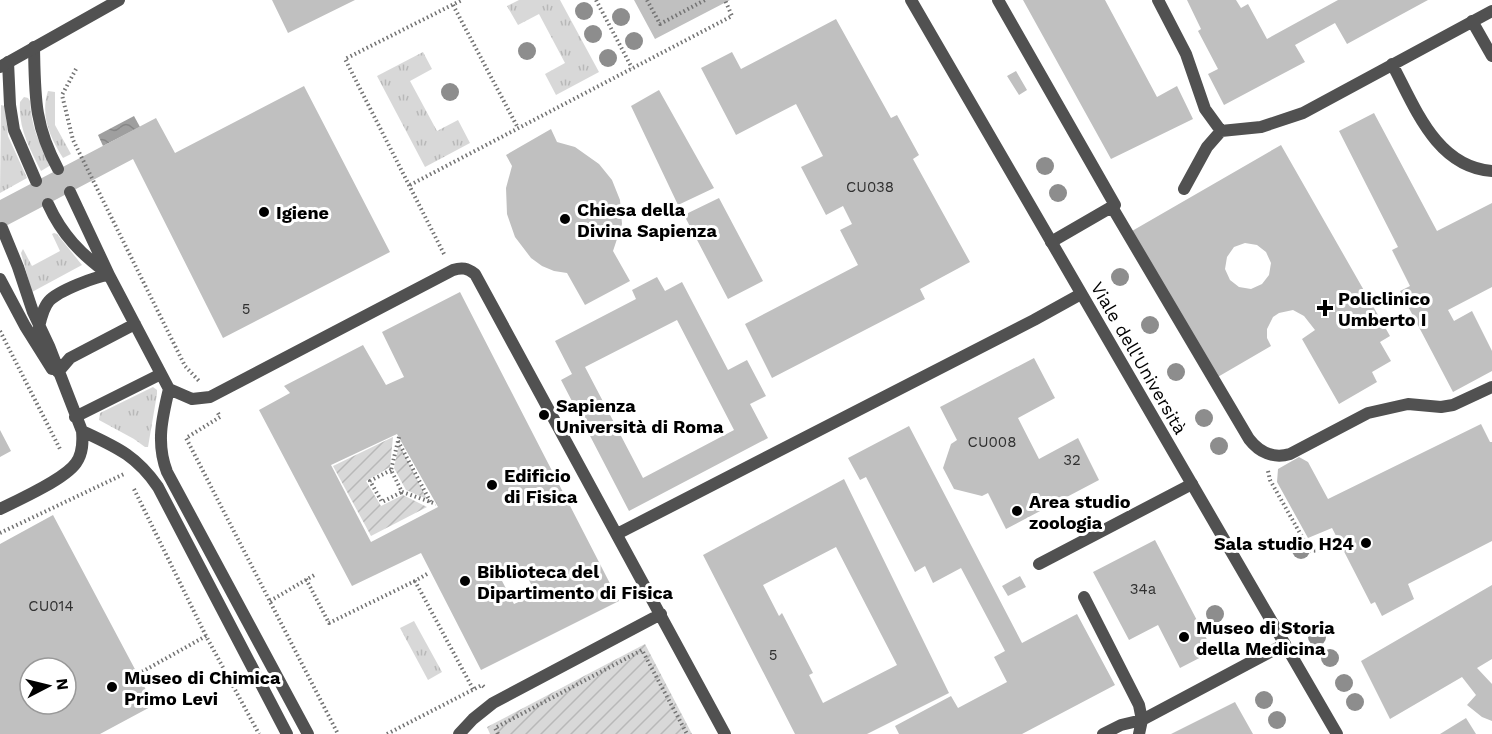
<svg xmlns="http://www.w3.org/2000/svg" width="1492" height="734" font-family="'Work Sans',sans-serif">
<defs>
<pattern id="grass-tufts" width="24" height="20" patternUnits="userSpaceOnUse" patternTransform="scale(1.5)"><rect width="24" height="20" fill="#d8d8d8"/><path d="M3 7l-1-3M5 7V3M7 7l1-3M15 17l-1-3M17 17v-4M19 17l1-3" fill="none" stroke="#b8b8b8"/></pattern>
<pattern id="garden-furrows" width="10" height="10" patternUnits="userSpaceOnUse" patternTransform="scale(1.5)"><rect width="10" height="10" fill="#d8d8d8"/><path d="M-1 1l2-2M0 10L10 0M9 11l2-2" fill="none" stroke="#b8b8b8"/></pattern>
<pattern id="water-waves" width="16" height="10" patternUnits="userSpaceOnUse" patternTransform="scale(1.5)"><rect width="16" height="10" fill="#9f9f9f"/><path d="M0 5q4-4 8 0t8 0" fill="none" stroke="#878787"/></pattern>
</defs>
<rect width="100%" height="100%" fill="#fff"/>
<!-- grass -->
<path fill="url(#grass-tufts)" d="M519,0h41l39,72 -43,23 -11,-21 20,-11 -26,-49 -21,11 -11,-19z
M423,52l9,17 -22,12 27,50 21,-11 12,23 -45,24 -48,-91z
M48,91l7,1v33l16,29 -8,4c-13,-21 -23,-42 -15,-67z
M24,97l4,1 2,3c1,25 9,43 21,64l-10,6c-11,-22 -23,-43 -21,-69z
M1,105l4,1 3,30 19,42 -27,15z
M54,233l3,1 25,31 -50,27 -11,-39 2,-4 9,17 28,-15 -8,-17z
M153,387l4,3v4l-9,53h-3l-11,-8 -35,-19 1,-7z
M414,621l28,51 -14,8 -28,-52z"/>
<!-- garden -->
<path fill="url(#garden-furrows)" d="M393,437l-3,30 -24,14 15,25 22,-11 24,12 -56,29 -38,-70z
M399,444l28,55 -21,-9 -12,-22z
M645,644l47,90h-202l-3,-7z"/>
<!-- water -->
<path fill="url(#water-waves)" d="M134,116l6,11 -37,19 -5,-11z"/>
<!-- building -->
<path fill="#c0c0c0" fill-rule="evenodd" d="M272,0h83l-67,33z
M634,0h96l-75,39z
M1023,0h82l52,97 20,-11 16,33 -82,40z
M1187,0h49l5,8 7,-4 19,35 71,-39h90l-81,44 -12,-21 -40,22 10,17 -81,43 -16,-31 10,-5 -20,-38 3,-2z
M836,19l55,99 6,-3 22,40 -6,4 57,103 -50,27 5,10 -153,79 -27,-54 113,-59 -18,-35 12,-6 -9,-18 -17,9 -25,-48 22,-11 -27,-52 -60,31 -35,-67 31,-16 9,17z
M1016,71l11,19 -8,5 -12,-19z
M304,86l86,166 -167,86 -90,-179 -133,70v-29l156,-82 19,35z
M659,90l55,98 -36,17 -47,-99z
M1374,113l63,118 55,-28v84l-44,23 6,11 18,-10 20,40v20l-39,21 -53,-101 10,-5 -18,-36 6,-3 -59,-116z
M551,129l6,13 18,5 24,17 13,16 8,20 2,24 -9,27 17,30 -45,24 -18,-32 -13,-2 -12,-5 -11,-8 -16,-21 -8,-23 -1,-26 6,-22 -6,-11z
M1281,145l109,191 -10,6 11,19 -19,11 5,10 -38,22 -37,-65 13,-9 -11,-14 -11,-6 -14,3 -6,4 -6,12v9l4,8 -55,32 -84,-147zM1245,243l12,2 9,7 5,11 -2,12 -7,9 -11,5 -12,-2 -9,-7 -5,-11 2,-12 7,-10z
M719,198l44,83 -35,18 -44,-84z
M657,277l8,14 17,-9 46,88 19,-10 19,36 -16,8 18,34 -139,73 -68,-131 11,-6 -17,-33 81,-42 -4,-9zM677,320l57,110 -91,48 -58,-111z
M460,292l159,309 -138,69 -60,-117 -69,33 -93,-176 31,-17 -6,-7 79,-41 23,40 18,-8 -22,-45zM397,434l41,73 -67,35 -40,-77zM523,568l13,26 -22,10 -13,-25z
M1034,358l21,40 -37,20 21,41 39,-21 21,42 -93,49 -18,-36 -6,3 -28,-7 -11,-21 8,-24 6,-4 -17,-33z
M1481,424l9,18h2v99l-84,43 6,15 -32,17 -7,-14 -4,2 -39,-76 -24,10 -31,-56 1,-13 21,-12 9,5 20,37z
M909,426l113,217 55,-29 38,71 -93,49h-123l-4,-8 56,-30 7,12 49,-26 -13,-25 11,-6 -44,-83 -28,15 -8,-17 -10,6 -49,-95 -6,3 -12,-22z
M0,430l11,21 -11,6z
M844,479l105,214 -82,41h-72l-92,-179zM836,547l61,118 -74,38 -14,-28 4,-2 -31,-60 -3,3 -16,-31z
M53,515l101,190 -54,29h-100v-190zM30,668h36v36h-36z
M1155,540l58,111 -33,17 -22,-43 -29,15 -36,-68z
M1020,576l6,11 -18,9 -6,-10z
M1492,585v74l-15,9 15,16v37l-10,-4 -15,-12 9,-10 -14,-18 -72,42 -29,-58z
M1235,702l18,32h-82z
M1466,718l10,16h-36z"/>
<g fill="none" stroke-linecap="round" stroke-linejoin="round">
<!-- path -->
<path stroke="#737373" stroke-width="4" stroke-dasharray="1.5 3" stroke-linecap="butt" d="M596,0l36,68
M647,0l13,24 45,-24
M453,5l65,123
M76,69l-14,26 11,45 112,226 14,15
M410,185l322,-169 -7,-16
M444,254l-99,-195 117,-59
M0,331l61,120
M218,413l2,4 -34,21 152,296
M399,437l-8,33 11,22 34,12
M398,441l33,62
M391,470l-21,11 12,21 20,-10
M1268,471l2,9 40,71 32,-3
M134,489l72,147 53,98
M0,533l124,-59
M427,574l-12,7 58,108
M306,579l23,44 86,-42
M270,601l46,-27
M138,674l68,-38
M387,734l95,-49 2,2
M498,734l-3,-6 147,-78 45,84"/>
<!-- service -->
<path stroke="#515151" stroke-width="12" d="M998,0l117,205 -64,37
M1158,0l28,54 19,55 16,22
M1472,21l20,35
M34,47c1,49 0,78 24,122
M8,62l2,43 4,25 22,51
M1392,64c23,43 44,103 100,107
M1184,189l23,-42 14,-16 40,-4 42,-14 189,-102
M70,192l39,83 60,114 23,10 18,-2 243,-127c9,-3 14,-2 22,4l250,460
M48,204c14,31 33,50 60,70
M1112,207l137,232c10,13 24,20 41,15l78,-41 40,-9 33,3 12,-2 39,-18
M0,279l25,47 27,43
M39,327c2,-9 4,-19 10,-26 9,-10 47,-25 60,-26
M58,372l12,-14 65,-34
M169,389c-7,29 -13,55 -2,83l141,262
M75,417l86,-43
M82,431c34,16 54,24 76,56l129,247
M0,509c19,-9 65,-30 76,-46 7,-10 7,-21 6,-32l-33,-85 -16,-34 -15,-45 -16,-39
M617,534l417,-214 47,-26
M1039,564l153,-80
M1084,597l55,108 3,15 -3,14
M459,734l14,-15 20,-16 168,-89
M1103,734l18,-9 21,-5 143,-76"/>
<!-- minor -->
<path stroke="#515151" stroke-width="12" d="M0,67l119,-67"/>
<!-- tertiary -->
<path stroke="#515151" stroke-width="12" d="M911,0l426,734"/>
</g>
<!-- trees -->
<g fill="#8d8d8d">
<circle cx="584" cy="11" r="9"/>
<circle cx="621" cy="17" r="9"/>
<circle cx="593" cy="34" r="9"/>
<circle cx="634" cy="41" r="9"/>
<circle cx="527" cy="51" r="9"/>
<circle cx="608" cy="58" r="9"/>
<circle cx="450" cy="92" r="9"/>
<circle cx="1045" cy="166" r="9"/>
<circle cx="1058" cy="193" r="9"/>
<circle cx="1120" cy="277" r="9"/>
<circle cx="1150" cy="325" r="9"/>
<circle cx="1176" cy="372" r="9"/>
<circle cx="1204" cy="418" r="9"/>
<circle cx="1219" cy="446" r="9"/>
<circle cx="1301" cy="550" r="9"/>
<circle cx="1215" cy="614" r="9"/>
<circle cx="1317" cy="637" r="9"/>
<circle cx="1330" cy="658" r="9"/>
<circle cx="1344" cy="683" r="9"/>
<circle cx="1264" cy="700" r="9"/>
<circle cx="1355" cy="702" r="9"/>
<circle cx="1277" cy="720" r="9"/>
</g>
<!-- markers -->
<g fill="#000" stroke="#fff" stroke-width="2">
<circle cx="264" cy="212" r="6"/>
<circle cx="565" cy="219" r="6"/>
<path d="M1322 299h6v6h6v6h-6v6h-6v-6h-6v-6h6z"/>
<circle cx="544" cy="415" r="6"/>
<circle cx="492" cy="485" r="6"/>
<circle cx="1017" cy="511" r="6"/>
<circle cx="1366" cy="543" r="6"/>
<circle cx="465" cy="581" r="6"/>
<circle cx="1184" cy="637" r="6"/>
<circle cx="112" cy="687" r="6"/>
</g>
<g text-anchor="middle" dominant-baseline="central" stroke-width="6" stroke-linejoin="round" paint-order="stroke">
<!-- number labels -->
<g font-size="15" fill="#303030">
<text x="870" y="187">CU038</text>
<text x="246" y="309">5</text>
<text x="992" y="442">CU008</text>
<text x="1072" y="460">32</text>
<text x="1143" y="589">34a</text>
<text x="51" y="606">CU014</text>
<text x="773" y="655">5</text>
</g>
<!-- poi labels -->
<g font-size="18" font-weight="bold" fill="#000" stroke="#fff" text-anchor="start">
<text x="577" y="209">Chiesa della<tspan x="577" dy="21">Divina Sapienza</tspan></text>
<text x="276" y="212">Igiene</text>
<text x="1338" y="298">Policlinico<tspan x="1338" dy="21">Umberto I</tspan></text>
<text x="556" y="405">Sapienza<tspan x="556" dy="21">Università di Roma</tspan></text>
<text x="504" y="475">Edificio<tspan x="504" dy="21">di Fisica</tspan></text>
<text x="1029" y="501">Area studio<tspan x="1029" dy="21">zoologia</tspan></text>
<text x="1354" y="543" text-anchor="end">Sala studio H24</text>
<text x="477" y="571">Biblioteca del<tspan x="477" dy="21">Dipartimento di Fisica</tspan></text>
<text x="1196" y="627">Museo di Storia<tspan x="1196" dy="21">della Medicina</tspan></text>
<text x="124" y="677">Museo di Chimica<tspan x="124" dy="21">Primo Levi</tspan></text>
</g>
<!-- street labels -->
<g font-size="18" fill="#000" stroke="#fff">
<text transform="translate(1139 358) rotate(60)">Viale dell'Università</text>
</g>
</g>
<!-- north arrow -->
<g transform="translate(48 686) rotate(83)"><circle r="28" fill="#ffffff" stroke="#999999" stroke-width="1.5"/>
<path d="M0-4.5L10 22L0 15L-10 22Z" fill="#000000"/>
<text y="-9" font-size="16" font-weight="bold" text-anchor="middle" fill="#000000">N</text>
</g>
</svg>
